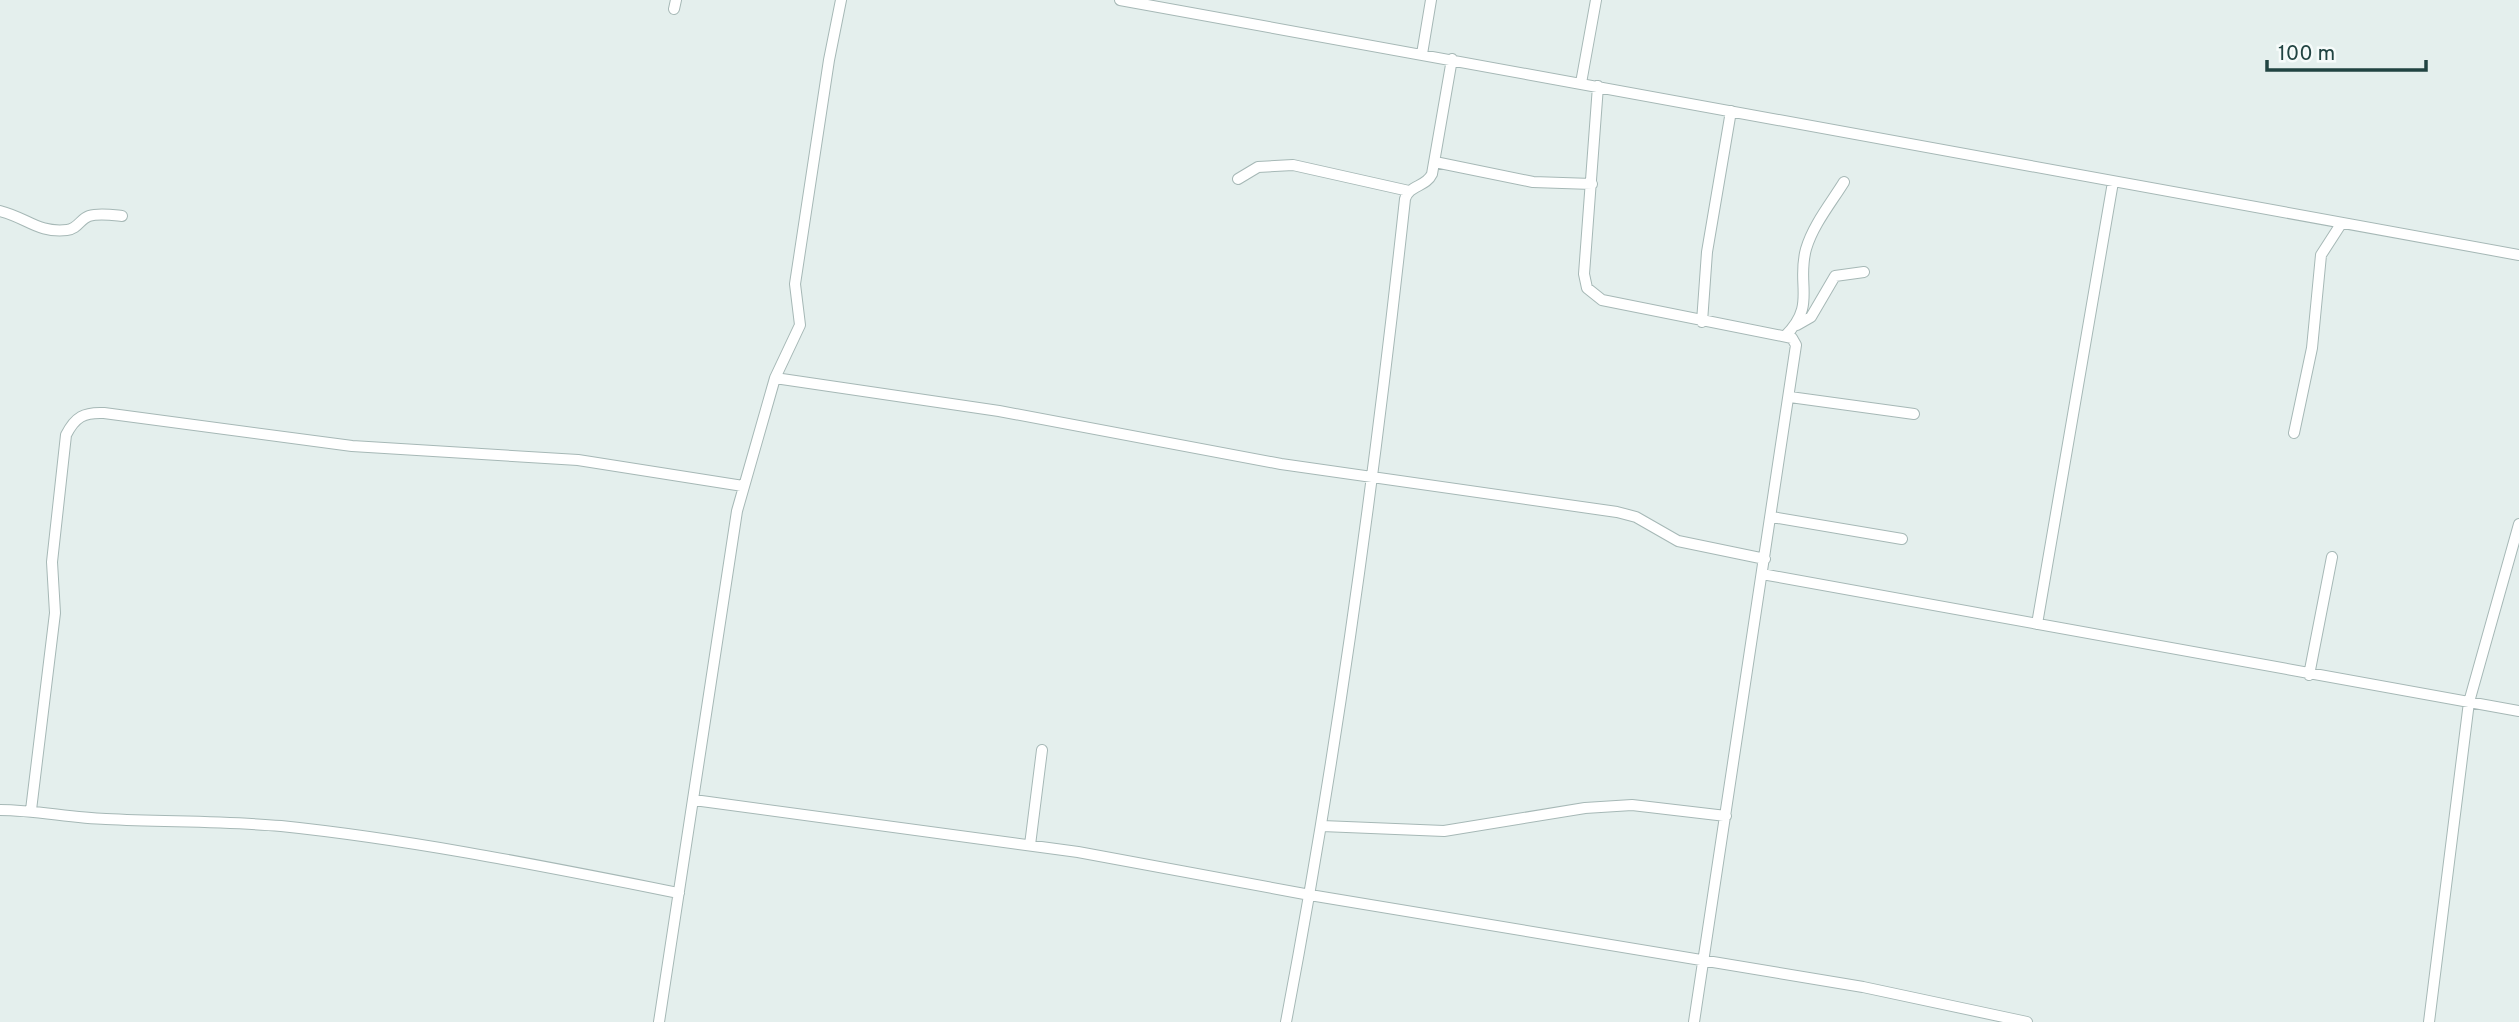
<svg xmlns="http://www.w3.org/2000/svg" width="2519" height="1022" font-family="Overpass,sans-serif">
<rect width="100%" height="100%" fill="#e4efed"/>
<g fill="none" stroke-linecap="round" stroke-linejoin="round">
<defs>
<path id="street" d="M1120,0l1399,255
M674,9l2,-9
M1422,54l9,-54
M1581,83l15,-83
M1598,86l-14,188 3,14 15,12 190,38 4,7 -102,677
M1435,162l98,20 59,2
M1238,179l20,-12 35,-2 116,26
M0,211c28,7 37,22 67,19 11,-1 13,-11 22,-14 10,-3 23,-1 33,0
M1702,322l5,-70 24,-141
M1797,325l14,-8 24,-41 29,-4
M1785,336c32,-31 11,-51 21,-87 7,-24 25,-46 38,-67
M775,378l224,33 282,53 336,48 19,5 42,24 87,18
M1790,397l124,17
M2294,433l18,-85 9,-93 20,-31
M1772,517l130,22
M1762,574l757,137
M2037,624l76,-442
M2309,675l23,-118
M694,800l384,52 232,43 553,92 164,35
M0,810c36,0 70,8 106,9 58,3 117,2 175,7 134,14 266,41 398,67
M31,810l24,-197 -3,-51 14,-127c9,-18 18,-23 38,-22l248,33 226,14 165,26
M1322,826l122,5 141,-23 47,-3 94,11
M1030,845l12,-95
M659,1022l78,-511 38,-133 25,-53 -5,-41 34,-224 12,-60
M1286,1022c52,-273 89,-547 119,-823 4,-14 21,-12 27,-25l20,-115
M2429,1022l40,-320 50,-178"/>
</defs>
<!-- street casing -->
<use href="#street" stroke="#a6b8b6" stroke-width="12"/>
<!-- street -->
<use href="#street" stroke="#fff" stroke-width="10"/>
</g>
<!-- scale -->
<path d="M2267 60v10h159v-10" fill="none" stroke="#214442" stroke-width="3.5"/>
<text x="2278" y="60" font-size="21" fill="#214442" stroke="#f6fbfa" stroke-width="5" paint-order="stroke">100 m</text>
</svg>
